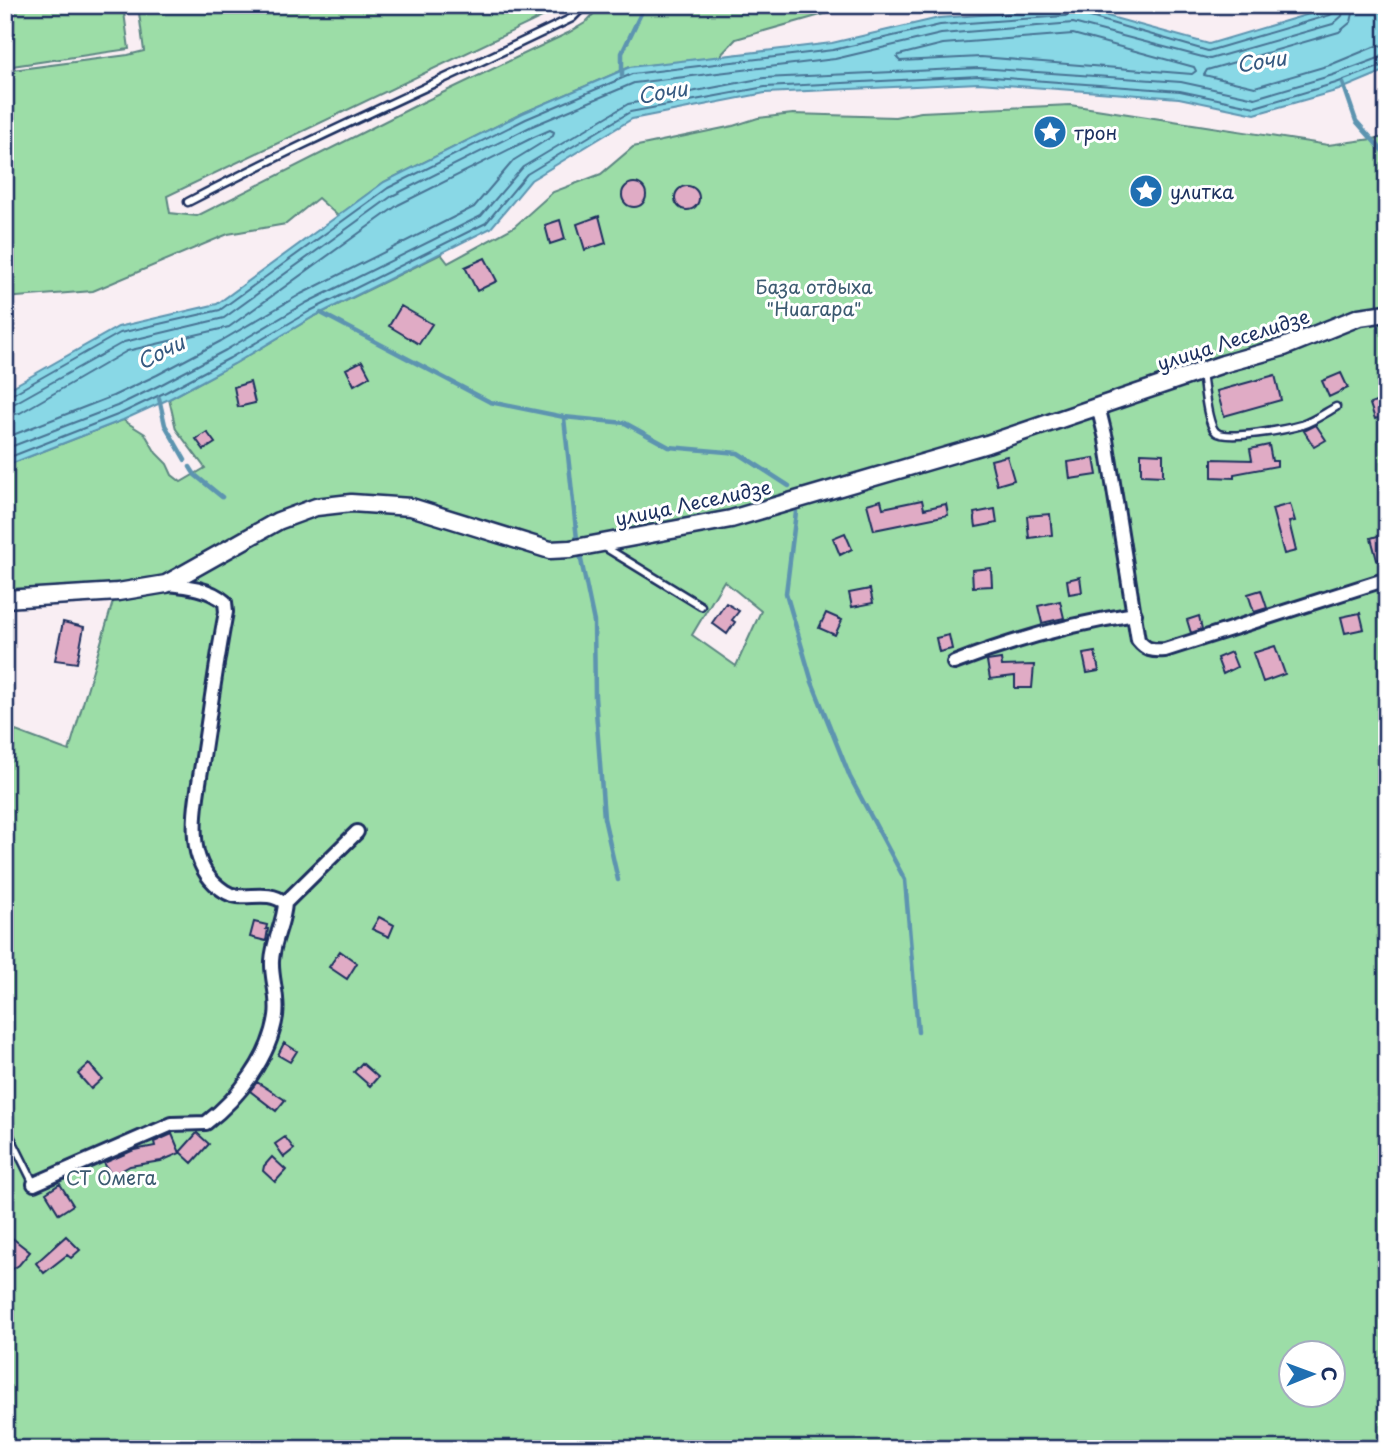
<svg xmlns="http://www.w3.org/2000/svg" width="1392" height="1454" font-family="'Playpen Sans',sans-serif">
<rect width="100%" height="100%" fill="#f9eef3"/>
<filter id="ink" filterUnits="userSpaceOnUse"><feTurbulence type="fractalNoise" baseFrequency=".0143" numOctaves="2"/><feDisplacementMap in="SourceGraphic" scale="14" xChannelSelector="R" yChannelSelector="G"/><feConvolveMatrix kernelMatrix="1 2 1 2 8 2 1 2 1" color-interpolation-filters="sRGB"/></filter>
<g filter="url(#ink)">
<!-- green -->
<path fill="#9cdda7" stroke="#5c8682" stroke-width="2" fill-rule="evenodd" d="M5,5h118l6,44 -124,18z
M138,5h429l-400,191 3,17 27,3 220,-111 151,-72 17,-10 17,-18h254l-120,34 -18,19 -88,9 -107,46 -139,69 -46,34 -20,-18 -32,26 -58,10 -135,57 -88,7v-227l123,-16 16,-4z
M1070,105l258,40 59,-8v1312h-1382v-722l64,24 45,-153 -109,8v-140l118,-46 22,14 11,19 11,11 5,11 9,7 24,-14 -29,-39 -7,-30 65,-35 79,-47 128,-63 7,9 66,-36 39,-35 48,-18 32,-27 100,-21 25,-8 35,-4 102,3 26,-5zM724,581l37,30 -25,55 -44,-31zM1290,1352h42v42h-42z"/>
<!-- water -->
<path fill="#89d8e6" stroke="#5d94b0" stroke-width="2" d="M1339,5h48v65l-48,20 -84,24 -76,-16 -200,-15 -214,10 -133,26 -101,61 -40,48 -178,89 -79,47 -65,35 -46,21 -118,46v-75l113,-64 99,-23 167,-122 139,-69 107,-46 202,-24 107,-25 139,-10 131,36z"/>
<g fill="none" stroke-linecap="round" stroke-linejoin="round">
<!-- shore -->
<path stroke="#477394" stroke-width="2" d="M1355,5l-4,17 -12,10 -132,38 -3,5 51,12 75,-22 46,-19 11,-1
M1073,34l121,33 2,4 -4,3 -211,-17 -81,4 -3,-3 2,-3 44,-11z
M5,396l6,-1 109,-62 100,-23 168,-122 138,-69 106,-45 201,-24 107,-25 125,-9 8,-4 135,39 122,-36 5,-3 1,-7
M5,405l10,-2 109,-61 100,-24 168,-122 138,-69 104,-44 201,-24 106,-25 132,-11 137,36 123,-35 9,-8 3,-11
M5,416l15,-3 107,-62 102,-24 169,-122 136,-68 16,-7 4,2 -1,4 -39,24 -40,47 -173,87 -80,47 -64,34 -44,21 -108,42
M5,449l112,-43 45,-22 64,-34 80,-47 175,-87 42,-49 105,-63 136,-26 215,-10 202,14 74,16 78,-23 54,-20
M5,459l115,-45 46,-22 64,-34 80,-47 176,-88 41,-49 103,-62 135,-25 214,-11 201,15 75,16 81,-24 51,-19"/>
<!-- stream -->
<path stroke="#5d94b0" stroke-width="4.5" d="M622,76v-23l23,-48
M1343,83l13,38 31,35
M321,313l169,89 74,15 61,6 44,24 69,6 51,33
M159,398l6,27 20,35
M564,418l13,121
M190,467l5,8 27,22
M796,512l-10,81 26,89 38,95 55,103 13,152
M580,555l14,67 1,75 9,121 14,62"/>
</g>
<!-- building -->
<path fill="#e0abc5" stroke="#1b2f5e" stroke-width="2" d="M622 195a12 12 0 1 1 24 0a12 12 0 1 1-24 0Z
M675 198a12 12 0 1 1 24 0a12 12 0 1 1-24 0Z
M599,216l7,27 -21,7 -8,-26z
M560,220l5,19 -15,5 -5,-19z
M485,258l12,23 -20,10 -12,-24z
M401,306l31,18 -13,20 -30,-18z
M362,361l8,15 -16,9 -8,-16z
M1341,373l7,15 -19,9 -7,-16z
M1275,375l6,25 -57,16 -7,-25z
M250,382l5,21 -17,4 -4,-20z
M1387,398v17l-12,4 -5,-15z
M1316,425l10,15 -12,7 -10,-16z
M207,432l8,11 -11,7 -8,-11z
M1269,445l3,16h5v5l-43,8v4l-22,-1v-18l40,1 -2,-11z
M1141,453l22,1v22l-22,-1z
M1007,456l7,24 -17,5 -6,-25z
M1094,458l3,17 -27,4 -2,-17z
M881,500l2,8 39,-8 2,9 22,-5 2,11 -74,15 -7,-26z
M1290,504l5,17 -6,1 7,29 -12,3 -12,-45z
M995,509l2,14 -21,4 -2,-14z
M1050,514l2,21 -23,3 -2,-22z
M845,533l7,16 -12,6 -7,-17z
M1387,533v24l-10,3 -6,-22z
M991,568l1,18 -19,1 -1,-17z
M1080,577l2,15 -13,2 -2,-14z
M870,589l3,14 -21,4 -3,-14z
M1261,590l6,18 -13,4 -6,-18z
M1060,601l4,17 -22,5 -4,-17z
M726,603l13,8 -7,9 3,2 -8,12 -15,-11z
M826,613l16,7 -7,15 -16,-7z
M1360,613l4,16 -19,4 -4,-16z
M1199,616l3,13 -11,4 -4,-13z
M63,622l21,5 -7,36 -22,-3z
M949,635l3,14 -13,3 -3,-14z
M1275,646l10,28 -22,8 -10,-29z
M1095,652l4,19 -12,2 -4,-19z
M1231,652l6,15 -14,7 -6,-16z
M1001,659l1,7 32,-1 -2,23h-17v-12l-25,3 -3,-18z
M379,917l15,8 -5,12 -17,-8z
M254,922l13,3 -1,4h2l-2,12 -16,-4z
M340,951l17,12 -10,16 -18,-12z
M284,1043l13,8 -7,11 -12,-7z
M362,1063l16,14 -8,9 -16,-14z
M89,1064l13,15 -11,10 -13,-15z
M257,1082l28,18 -9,11 -26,-20z
M197,1133l12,11 -17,19 -12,-11z
M172,1134l8,19 -19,8 -31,5 -18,10 -8,-13 30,-13 21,-4 -1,-4z
M285,1137l9,12 -10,8 -9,-13z
M272,1157l14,13 -11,12 -12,-11 1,-5z
M60,1184l13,21 -14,9 -13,-21z
M66,1236l14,14 -9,8 -4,-3 -23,18 -8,-10z
M11,1237l19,15 -11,13 -14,9v-30z"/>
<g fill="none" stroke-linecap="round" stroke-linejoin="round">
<defs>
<path id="service" d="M188,202c126,-66 257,-122 384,-184l13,-13
M1202,373c2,12 5,52 14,59 10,9 72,-3 86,-7 12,-4 23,-12 34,-18
M603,546l98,60
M5,1126l29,58"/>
<path id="minor" d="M1098,406l8,33 32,201c8,10 14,11 27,10l222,-71
M166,584c20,2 43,4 59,18l1,10c-9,46 -15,92 -22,138 -4,32 -14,70 -7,102 4,16 13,30 27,39 18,13 41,-4 61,12
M954,663c56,-22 121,-40 181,-49
M34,1184l138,-60 34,-1c33,-25 64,-66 70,-107 3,-19 -5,-37 -4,-55 1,-21 12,-37 13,-58l72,-71"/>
<path id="tertiary" d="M5,599l113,-7 48,-8 112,-63 38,-14 35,-4 60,4 139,43 20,-1 161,-30 256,-75 236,-80 61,-17 75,-30 28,-4"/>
</defs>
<!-- service casing -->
<use href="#service" stroke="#1b2f5e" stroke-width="11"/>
<!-- minor casing -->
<use href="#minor" stroke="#1b2f5e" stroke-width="18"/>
<!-- tertiary casing -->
<use href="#tertiary" stroke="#1b2f5e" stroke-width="21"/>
<!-- service -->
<use href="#service" stroke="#fff" stroke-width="6"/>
<!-- minor -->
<use href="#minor" stroke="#fff" stroke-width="12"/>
<!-- tertiary -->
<use href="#tertiary" stroke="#fff" stroke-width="16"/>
</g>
</g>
<!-- icons -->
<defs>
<symbol id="sight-disc" viewBox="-11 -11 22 22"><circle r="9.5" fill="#1f6fb2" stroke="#fff"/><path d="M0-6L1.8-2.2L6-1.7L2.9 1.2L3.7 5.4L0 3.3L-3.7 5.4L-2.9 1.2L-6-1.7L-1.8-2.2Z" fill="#fff"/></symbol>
</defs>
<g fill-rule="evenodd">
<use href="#sight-disc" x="1031" y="113" width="38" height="38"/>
<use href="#sight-disc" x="1127" y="172" width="38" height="38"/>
</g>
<g text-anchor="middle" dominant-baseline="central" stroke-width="6" stroke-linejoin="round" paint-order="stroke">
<!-- poi labels -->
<g font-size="19" fill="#1b2f5e" stroke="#fff" text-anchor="start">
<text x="1074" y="132">трон</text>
<text x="1170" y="191">улитка</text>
</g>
<!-- park labels -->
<g font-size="19" fill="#3b5a70" stroke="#fff">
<text x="814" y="286">База отдыха<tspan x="814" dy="22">"Ниагара"</tspan></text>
<text x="111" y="1177">СТ Омега</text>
</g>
<!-- street labels -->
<g font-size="19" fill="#1b2f5e" stroke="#fff">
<text transform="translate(1233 339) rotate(-18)">улица Леселидзе</text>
<text transform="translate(693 502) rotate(-12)">улица Леселидзе</text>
</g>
<!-- water labels -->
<g font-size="21" font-style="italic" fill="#365980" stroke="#fff">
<text transform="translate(1261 60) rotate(-9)">Сочи</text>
<text transform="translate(662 91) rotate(-10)">Сочи</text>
<text transform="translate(160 351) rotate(-27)">Сочи</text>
</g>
</g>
<!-- margin -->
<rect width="1392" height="1454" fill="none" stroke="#fff" stroke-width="28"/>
<rect x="14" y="14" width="1364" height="1426" fill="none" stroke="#1b2f5e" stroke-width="2.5" filter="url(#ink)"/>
<!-- north arrow -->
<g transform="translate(1312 1374) rotate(89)"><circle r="33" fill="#ffffff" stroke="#a4acbf" stroke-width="2"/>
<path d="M0-5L12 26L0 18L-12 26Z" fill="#1f6fb2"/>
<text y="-10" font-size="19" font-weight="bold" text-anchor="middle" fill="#1b2f5e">С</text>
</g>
</svg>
